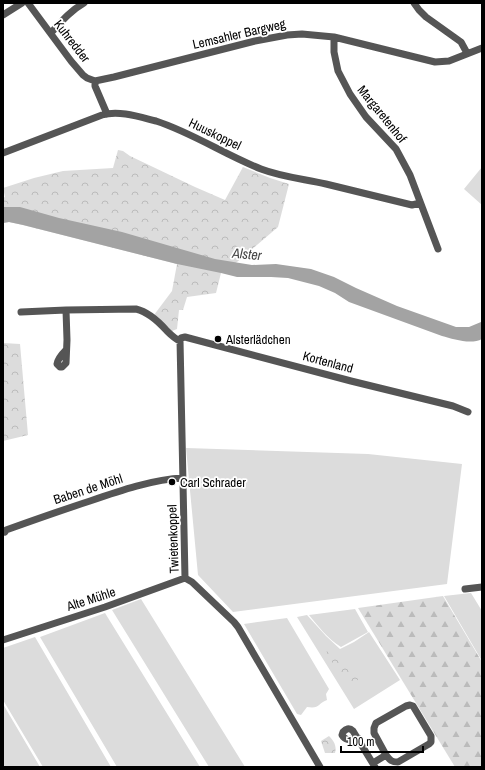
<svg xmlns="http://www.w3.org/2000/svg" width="485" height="770" font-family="'Archivo Narrow',sans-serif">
<defs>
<pattern id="forest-firs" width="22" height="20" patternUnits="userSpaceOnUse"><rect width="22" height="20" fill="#dcdcdc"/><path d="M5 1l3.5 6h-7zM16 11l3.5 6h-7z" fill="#bbb"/></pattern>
<pattern id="park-crowns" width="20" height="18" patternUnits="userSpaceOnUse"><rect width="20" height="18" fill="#dcdcdc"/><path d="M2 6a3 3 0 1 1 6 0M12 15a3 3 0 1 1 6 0" fill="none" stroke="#bbb"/></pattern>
</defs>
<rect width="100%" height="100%" fill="#fff"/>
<!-- grass -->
<path fill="#dcdcdc" d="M482,167v38l-18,-16z
M186,448l182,6 94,10 -15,120 -214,28 -35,-37z
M471,593l11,18v50l-38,-65z
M141,599l104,168h-36l-97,-157z
M355,609l13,23 -27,15c-13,-8 -23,-21 -32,-32z
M105,613l95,154h-83l-77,-130z
M307,615l19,21 14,13 14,-7 15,-10 31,48 -46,29 -57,-92z
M287,618l42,71 -3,5 1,6c-10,4 -7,9 -20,7l-6,8 -4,-1 -53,-90z
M35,637l76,130h-68l-40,-67v-52z
M3,704l37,63h-37z"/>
<!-- forest -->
<path fill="url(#forest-firs)" d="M443,596l39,66v105h-27l-97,-159z"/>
<!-- park -->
<path fill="url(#park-crowns)" d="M118,150l5,1 7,5 65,31 30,13 18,-33 27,11 19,6 -11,43 -41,35 -16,11 -5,20 -29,4 -4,13h-4l-2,19 -5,2 -18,-16 18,-24 5,-27 -154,-39 -14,-3 -6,1v-25l2,-1 -2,-9 31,-10 29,-7 50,-3z
M3,343l17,1 8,91 -25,6z
M330,650l14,9 18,18 -15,10 -21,-35z
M329,736c5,5 8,10 6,17h-10l-4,-12z"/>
<!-- water -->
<path fill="#a3a3a3" d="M3,207h17l39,11 63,14 93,27 37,6 24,-1 35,5 23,8 22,11 41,18 59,21h13l12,-5 1,-1v18c-11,6 -29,0 -40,-3l-93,-34 -14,-9 -16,-7 -31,-8 -17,-1h-34l-16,-4 -44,-9 -154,-39 -14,-3 -6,1z"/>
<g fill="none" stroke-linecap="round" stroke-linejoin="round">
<!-- minor -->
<path stroke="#555" stroke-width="7" d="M28,3l43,58 12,14 4,3 8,3v5l12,28
M414,3l5,7 7,7 35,25 6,11
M3,15l19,-12
M51,33c10,-11 19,-22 33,-30
M334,37v15l4,19 12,23 16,23 30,32 14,26 28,74
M95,81l19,-4 141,-36 32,-6 15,-1 32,3 101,25 14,-1 33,-13
M3,153l99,-38c17,-5 38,2 54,6 37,12 69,34 105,48 21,8 43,10 65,15 29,7 57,14 86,21l8,-2
M66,310l1,30 -1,23 -4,4h-2l-3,-3c1,-6 5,-10 9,-14
M21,312l45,-2 70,-1c13,3 23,13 31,22 4,4 8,8 13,10
M5,532l1,-2c28,-10 56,-20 84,-29 29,-10 64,-22 93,-23
M465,589l17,-2
M3,640l102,-33 80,-29
M358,738c-7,1 -12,4 -16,-3l1,-3c3,-3 6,-5 10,-1l22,36
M373,763l13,-8c4,5 5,7 12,7l31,-18 2,-2v-6l-18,-30 -3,-1 -4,1 -30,17 -2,5v5l12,22
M320,767l-82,-140 -4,-5 -42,-40 -7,-4 -5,-238 1,-2 4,-1 166,44 102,25 15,6"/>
</g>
<!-- markers -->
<g fill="#000" stroke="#fff" stroke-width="1.5">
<circle cx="218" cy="339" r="4"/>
<circle cx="172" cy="482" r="4"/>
</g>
<g text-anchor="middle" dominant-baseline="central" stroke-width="3.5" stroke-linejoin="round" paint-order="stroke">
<!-- street labels -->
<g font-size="13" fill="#000" stroke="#fff">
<text transform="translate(239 34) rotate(-13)">Lemsahler Bargweg</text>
<text transform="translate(72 41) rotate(52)">Kuhredder</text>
<text transform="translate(382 114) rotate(51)">Margaretenhof</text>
<text transform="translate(215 134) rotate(26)">Huuskoppel</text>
<text transform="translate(328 362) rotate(15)">Kortenland</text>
<text transform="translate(88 489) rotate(-18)">Baben de Möhl</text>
<text transform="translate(173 539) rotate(-92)">Twietenkoppel</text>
<text transform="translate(91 599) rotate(-18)">Alte Mühle</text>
</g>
<!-- poi labels -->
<g font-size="13" fill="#000" stroke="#fff" text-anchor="start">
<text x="226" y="339">Alsterlädchen</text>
<text x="180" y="482">Carl Schrader</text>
</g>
<!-- water labels -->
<g font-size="14" font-style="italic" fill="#444" stroke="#fff">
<text transform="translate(247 254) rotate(5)">Alster</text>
</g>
</g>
<!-- border -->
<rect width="485" height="770" fill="none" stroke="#000000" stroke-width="8"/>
<!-- scale -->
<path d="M341 746v6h82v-6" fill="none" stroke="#000000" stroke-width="2"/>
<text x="347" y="746" font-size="12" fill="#000000" stroke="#ffffff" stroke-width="3" paint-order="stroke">100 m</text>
</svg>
